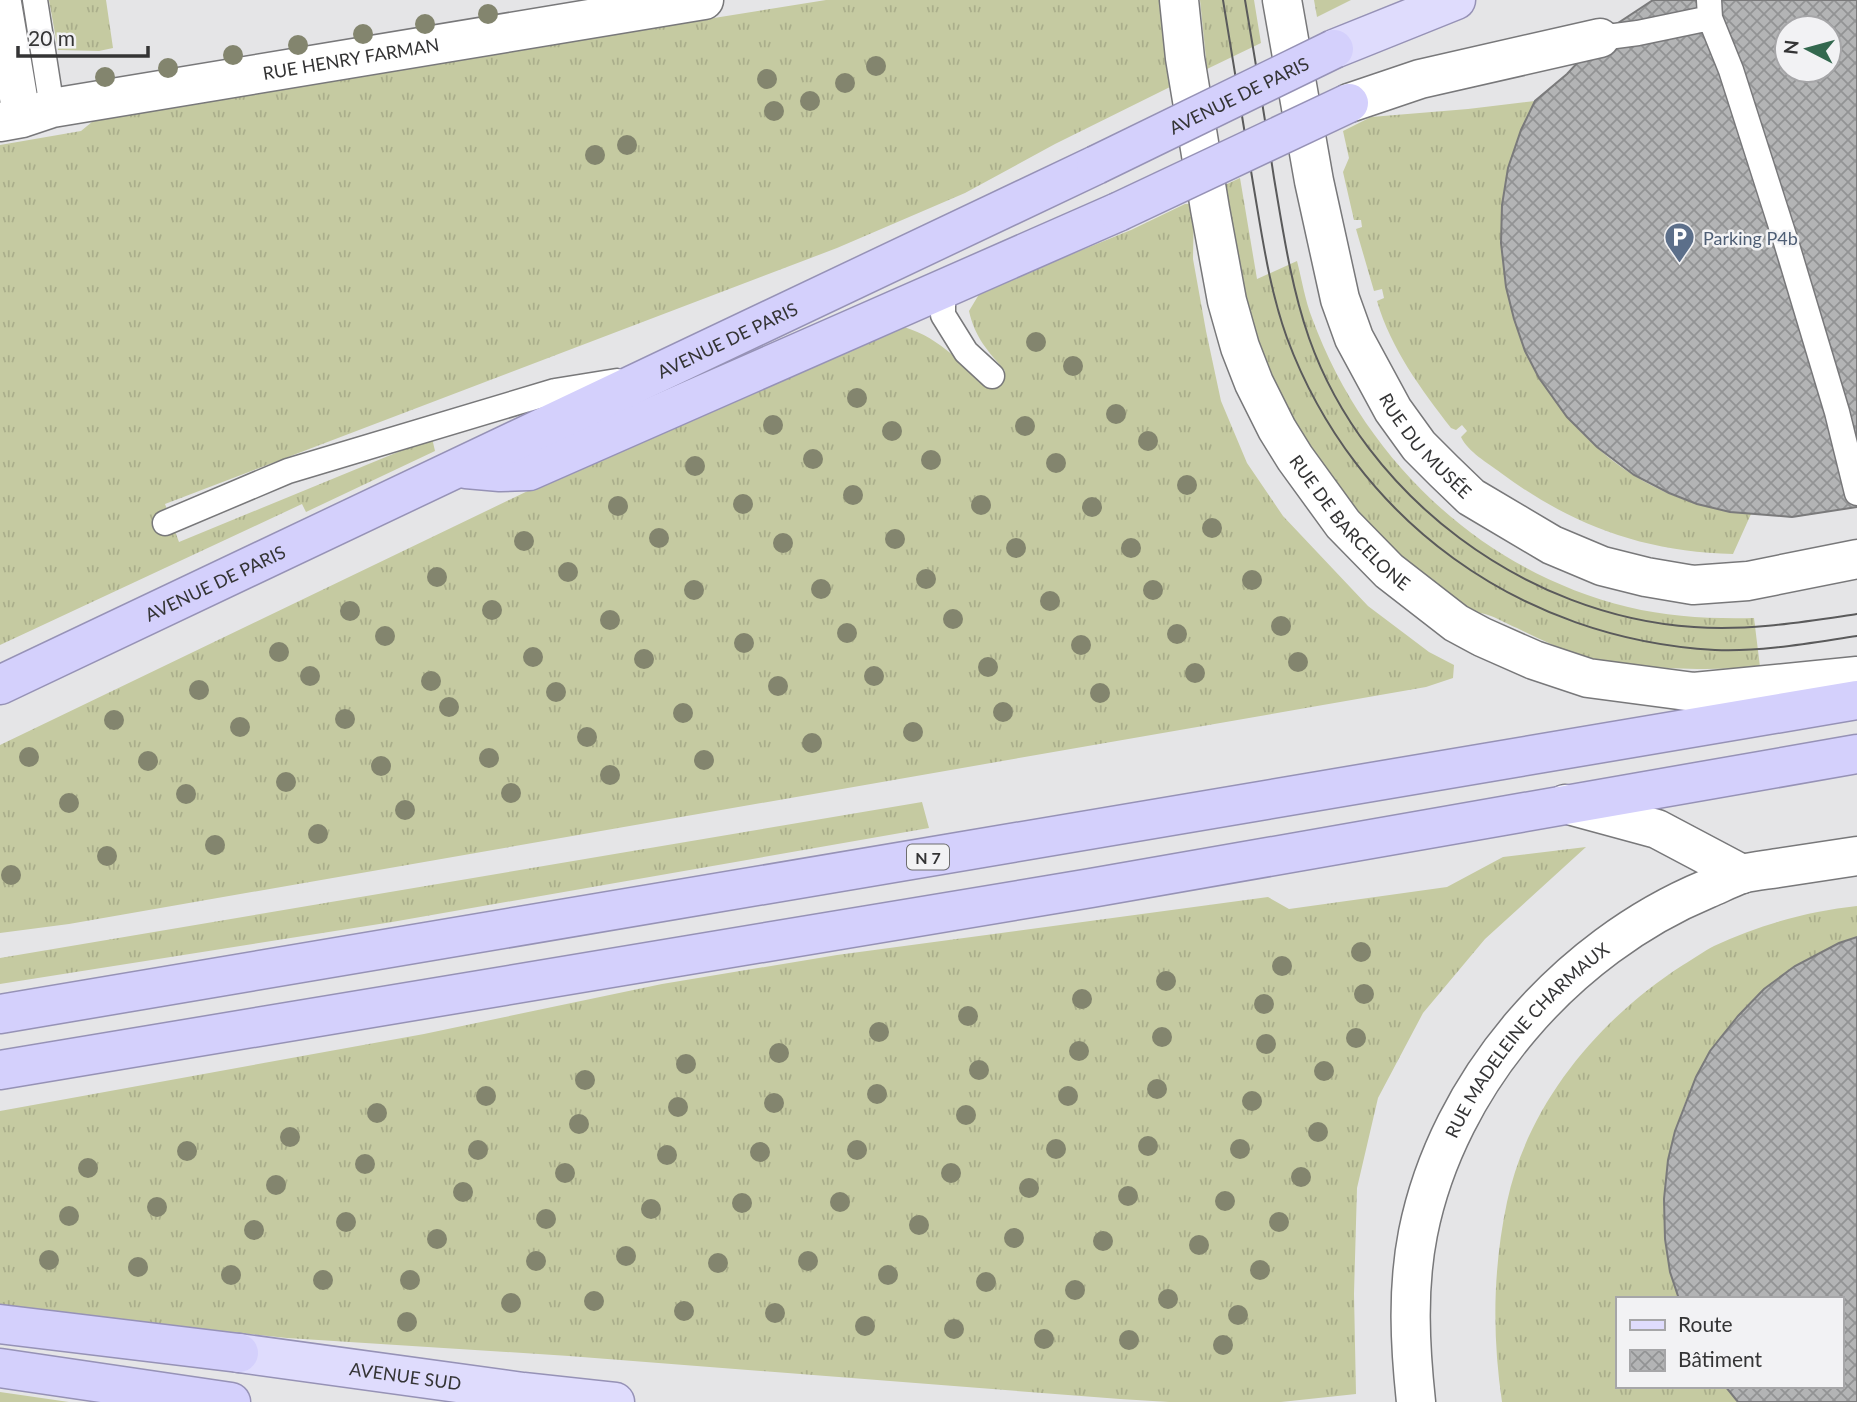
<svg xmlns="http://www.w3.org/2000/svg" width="1857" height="1402" font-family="Lato,sans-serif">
<defs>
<pattern id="grass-tufts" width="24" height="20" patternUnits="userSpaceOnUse" patternTransform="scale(1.75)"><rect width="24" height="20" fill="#c5caa1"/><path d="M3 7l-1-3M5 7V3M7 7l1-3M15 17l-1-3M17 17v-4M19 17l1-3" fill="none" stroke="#aaae8b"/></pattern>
<pattern id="building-cross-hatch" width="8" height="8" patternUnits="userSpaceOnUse" patternTransform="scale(1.75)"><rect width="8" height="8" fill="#b3b4b5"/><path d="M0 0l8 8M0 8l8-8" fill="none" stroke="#929394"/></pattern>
</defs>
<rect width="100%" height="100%" fill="#e5e5e7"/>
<!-- grass -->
<path fill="url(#grass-tufts)" d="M49,0h57l7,48 -14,3 -41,-1z
M826,0h335l9,87 -115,57 -90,49 -128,55 -672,256 14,38 253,-104 3,13 -129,61 -4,-8 -302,141v-500l81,-14 17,-14z
M1200,0h54l7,43 -54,26z
M1314,0h37l-34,17z
M1535,101c-14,35 -31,69 -33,107 -11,151 94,293 249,306l-18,40c-89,-2 -162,-29 -232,-81 -13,-10 -33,-21 -40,-36l6,-6 -5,-6 -6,5 -5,-2c-30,-39 -60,-79 -74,-127l7,-3 -2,-9 -8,2 -18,-62 6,-2 -1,-7h-7l-11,-48 6,-14 -6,-27 28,-14 97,-8z
M1240,178l17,101 40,-18c5,19 8,39 15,57 52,141 168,253 316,289 41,10 84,12 126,11l6,49c-52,4 -130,3 -180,-12 -22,-7 -43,-17 -63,-27 -10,-4 -19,-10 -29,-13 -6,-2 -10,-2 -15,-5 -93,-54 -169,-150 -207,-249 -22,-56 -30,-117 -41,-176z
M1185,204h9l-1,55 13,72 15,70 26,62 36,53 85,90 61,46 25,13 -1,13 -27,9 -1357,237 -69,9v-188l588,-283 311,-136c35,7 62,37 89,59l17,-14c-17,-20 -30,-33 -36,-60l12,-20 150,-61z
M922,802l7,26 -537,94 -392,62v-26z
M1586,847l-101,92 -62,74 -45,85 -21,90 -3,106 2,100 -75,8h-112l-49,-3 -551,-43 -282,-18 -287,-30v-197l424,-77 238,-50 175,-29 431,-58 21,12 158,-22 56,-30z
M1857,906v31c-149,53 -225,212 -178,362h-62v87h108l13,16h-236c-10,-67 -9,-134 5,-200 21,-99 92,-183 176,-237 10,-6 21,-14 31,-19 44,-21 95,-35 143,-40z
M0,1392l69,10h-69z"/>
<!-- building -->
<path fill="url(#building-cross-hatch)" stroke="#7a7a7b" stroke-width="2" fill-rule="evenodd" d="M1653,0h204v507l-65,10 -62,-5 -33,-8 -28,-11 -35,-18 -37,-28 -30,-30 -28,-39 -14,-27 -11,-32 -8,-32 -5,-44 1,-38 6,-37 13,-38 14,-29 32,-27 42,-45zM1787,28h42v42h-42z
M1857,937v465h-119l-13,-16h116v-87h-162l-9,-27 -5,-33 -1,-40 4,-39 7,-29 21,-54 14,-26 28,-35 26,-27 31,-23 44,-23z"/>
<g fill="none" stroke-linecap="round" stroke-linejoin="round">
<defs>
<path id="service" d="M35,0l17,108
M1709,0l1,18 21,52 55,172 51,170 20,81
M1600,38l38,-5 72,-15
M943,289v26l23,37 26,24
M165,523l123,-52 267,-80 62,-10"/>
<path id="pedestrian" d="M2,0l20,118"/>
<g id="minor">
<path id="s1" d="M1282,0l32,181 26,118 14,39 39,72 26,36 25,25 27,26 81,48 50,21 44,11 47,8 55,-4 109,-22"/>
<path d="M1349,103l71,-24 180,-41"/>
<path id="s2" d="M0,122l22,-4 30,-10 652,-108"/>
<path d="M1565,804l92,25 85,45"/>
<path id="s3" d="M1416,1402c-6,-56 -9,-113 2,-169 30,-151 149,-286 289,-344 12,-5 23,-11 35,-15 11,-3 24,-4 36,-6 27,-4 53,-8 79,-12"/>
</g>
<g id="secondary">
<path id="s4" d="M1179,0l6,58 25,151 17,92 13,46 14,36 23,46 18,29 48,66 46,47 67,52 26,14 52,23 54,18 106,14 163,-16"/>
</g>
<g id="primary">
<path d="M1334,49l122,-49"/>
<path id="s5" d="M239,1353l284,39 92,10"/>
</g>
<g id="trunk">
<path d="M466,469l34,3 29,-1 589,-259"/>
<path id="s6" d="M0,685l1096,-520"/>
<path d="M0,1014l1857,-314"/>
<path d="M0,1070l1091,-182 766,-134"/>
<path d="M0,1324l239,29"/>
<path d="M0,1368l231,34"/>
</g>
</defs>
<!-- service casing -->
<use href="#service" stroke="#78787a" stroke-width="27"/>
<!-- pedestrian casing -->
<use href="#pedestrian" stroke="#78787a" stroke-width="39"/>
<!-- minor casing -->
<use href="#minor" stroke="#78787a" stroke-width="41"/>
<!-- secondary casing -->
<use href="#secondary" stroke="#78787a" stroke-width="41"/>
<!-- primary casing -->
<use href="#primary" stroke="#9692b6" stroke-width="41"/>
<!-- trunk casing -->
<use href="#trunk" stroke="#9692b6" stroke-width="41"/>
<!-- service -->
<use href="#service" stroke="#fff" stroke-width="24"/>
<!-- pedestrian -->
<use href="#pedestrian" stroke="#fff" stroke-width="37"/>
<!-- minor -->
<use href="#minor" stroke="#fff" stroke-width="38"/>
<!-- secondary -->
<use href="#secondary" stroke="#fff" stroke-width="38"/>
<!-- primary -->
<use href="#primary" stroke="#dfdcfd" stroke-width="38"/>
<!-- trunk -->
<use href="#trunk" stroke="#d4d0fc" stroke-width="38"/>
<!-- tram -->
<path stroke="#5a5a5b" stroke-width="2" d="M1223,0c10,61 20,122 30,183 9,52 16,105 34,155 68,183 234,301 428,312 48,2 95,-7 142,-14
M1245,0c10,59 20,118 29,178 9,53 17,108 35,160 56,159 217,278 385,289 55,4 108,-5 163,-13"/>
<defs>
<g id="trunk-bridge">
<path id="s7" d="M1096,165l238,-116"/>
<path d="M1118,212l231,-109"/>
</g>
</defs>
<!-- trunk-bridge casing -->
<use href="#trunk-bridge" stroke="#9692b6" stroke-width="41" stroke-linecap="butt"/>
<!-- trunk-bridge -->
<use href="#trunk-bridge" stroke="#d4d0fc" stroke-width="38"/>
</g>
<!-- trees -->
<g fill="#83856e">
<circle cx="488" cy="14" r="10"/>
<circle cx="425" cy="24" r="10"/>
<circle cx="363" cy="34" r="10"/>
<circle cx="298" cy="45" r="10"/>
<circle cx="233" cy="55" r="10"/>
<circle cx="876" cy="66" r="10"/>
<circle cx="168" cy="68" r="10"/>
<circle cx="105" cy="77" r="10"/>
<circle cx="767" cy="79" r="10"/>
<circle cx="845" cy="83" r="10"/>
<circle cx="810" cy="101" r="10"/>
<circle cx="774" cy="111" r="10"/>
<circle cx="627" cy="145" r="10"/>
<circle cx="595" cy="155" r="10"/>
<circle cx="1036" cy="342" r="10"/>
<circle cx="1073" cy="366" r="10"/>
<circle cx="857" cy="398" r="10"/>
<circle cx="1116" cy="414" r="10"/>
<circle cx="773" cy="425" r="10"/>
<circle cx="1025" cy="426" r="10"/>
<circle cx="892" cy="431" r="10"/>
<circle cx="1148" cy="441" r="10"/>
<circle cx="813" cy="459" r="10"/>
<circle cx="931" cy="460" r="10"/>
<circle cx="1056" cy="463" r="10"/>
<circle cx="695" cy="466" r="10"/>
<circle cx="1187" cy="485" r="10"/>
<circle cx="853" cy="495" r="10"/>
<circle cx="743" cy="504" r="10"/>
<circle cx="981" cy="505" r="10"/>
<circle cx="618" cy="506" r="10"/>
<circle cx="1092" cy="507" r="10"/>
<circle cx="1212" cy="528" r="10"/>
<circle cx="659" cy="538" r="10"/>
<circle cx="895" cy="539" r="10"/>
<circle cx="524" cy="541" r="10"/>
<circle cx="783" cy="543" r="10"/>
<circle cx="1016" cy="548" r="10"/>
<circle cx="1131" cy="548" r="10"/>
<circle cx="568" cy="572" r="10"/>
<circle cx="437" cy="577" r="10"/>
<circle cx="926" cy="579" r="10"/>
<circle cx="1252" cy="580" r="10"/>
<circle cx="821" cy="589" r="10"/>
<circle cx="694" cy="590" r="10"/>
<circle cx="1153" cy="590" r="10"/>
<circle cx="1050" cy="601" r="10"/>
<circle cx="492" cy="610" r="10"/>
<circle cx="350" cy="611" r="10"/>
<circle cx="953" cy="619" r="10"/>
<circle cx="610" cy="620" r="10"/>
<circle cx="1281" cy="626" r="10"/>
<circle cx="847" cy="633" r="10"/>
<circle cx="1177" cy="634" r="10"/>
<circle cx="385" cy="636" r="10"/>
<circle cx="744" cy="643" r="10"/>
<circle cx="1081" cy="645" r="10"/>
<circle cx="279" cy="652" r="10"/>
<circle cx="533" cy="657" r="10"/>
<circle cx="644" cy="659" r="10"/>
<circle cx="1298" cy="662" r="10"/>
<circle cx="988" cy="667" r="10"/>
<circle cx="1195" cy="673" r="10"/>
<circle cx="310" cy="676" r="10"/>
<circle cx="874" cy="676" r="10"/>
<circle cx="431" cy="681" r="10"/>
<circle cx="778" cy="686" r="10"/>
<circle cx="199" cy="690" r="10"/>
<circle cx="556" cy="692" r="10"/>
<circle cx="1100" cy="693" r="10"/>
<circle cx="449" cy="707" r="10"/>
<circle cx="1003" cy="712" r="10"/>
<circle cx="683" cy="713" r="10"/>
<circle cx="345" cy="719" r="10"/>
<circle cx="114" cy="720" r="10"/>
<circle cx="240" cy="727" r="10"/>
<circle cx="913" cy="732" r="10"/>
<circle cx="587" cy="737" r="10"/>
<circle cx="812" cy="743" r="10"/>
<circle cx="29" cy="757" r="10"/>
<circle cx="489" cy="758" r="10"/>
<circle cx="704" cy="760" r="10"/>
<circle cx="148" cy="761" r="10"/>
<circle cx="381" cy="766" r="10"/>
<circle cx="610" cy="775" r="10"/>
<circle cx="286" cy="782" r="10"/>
<circle cx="511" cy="793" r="10"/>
<circle cx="186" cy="794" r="10"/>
<circle cx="69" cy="803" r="10"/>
<circle cx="405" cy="810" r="10"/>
<circle cx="318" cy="834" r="10"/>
<circle cx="215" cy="845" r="10"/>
<circle cx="107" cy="856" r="10"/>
<circle cx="11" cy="875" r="10"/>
<circle cx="1361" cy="952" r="10"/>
<circle cx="1282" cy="966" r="10"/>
<circle cx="1166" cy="981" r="10"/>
<circle cx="1364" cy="994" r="10"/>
<circle cx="1082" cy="999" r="10"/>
<circle cx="1264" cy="1004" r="10"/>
<circle cx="968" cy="1016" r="10"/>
<circle cx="879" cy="1032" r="10"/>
<circle cx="1162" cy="1037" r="10"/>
<circle cx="1356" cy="1038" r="10"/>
<circle cx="1266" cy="1044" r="10"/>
<circle cx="1079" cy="1051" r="10"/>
<circle cx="779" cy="1053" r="10"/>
<circle cx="686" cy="1064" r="10"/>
<circle cx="979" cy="1070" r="10"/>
<circle cx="1324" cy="1071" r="10"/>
<circle cx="585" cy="1080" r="10"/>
<circle cx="1157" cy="1089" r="10"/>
<circle cx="877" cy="1094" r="10"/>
<circle cx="486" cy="1096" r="10"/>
<circle cx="1068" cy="1096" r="10"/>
<circle cx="1252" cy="1101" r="10"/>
<circle cx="774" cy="1103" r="10"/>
<circle cx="678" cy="1107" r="10"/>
<circle cx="377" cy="1113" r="10"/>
<circle cx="966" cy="1115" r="10"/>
<circle cx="579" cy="1124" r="10"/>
<circle cx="1318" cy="1132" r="10"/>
<circle cx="290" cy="1137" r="10"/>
<circle cx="1148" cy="1146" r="10"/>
<circle cx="1056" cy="1149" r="10"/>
<circle cx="1240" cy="1149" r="10"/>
<circle cx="478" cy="1150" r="10"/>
<circle cx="857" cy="1150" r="10"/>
<circle cx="187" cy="1151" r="10"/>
<circle cx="760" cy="1152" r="10"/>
<circle cx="667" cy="1155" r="10"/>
<circle cx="365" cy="1164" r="10"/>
<circle cx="88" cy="1168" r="10"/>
<circle cx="565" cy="1173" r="10"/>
<circle cx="951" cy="1173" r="10"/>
<circle cx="1301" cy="1177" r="10"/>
<circle cx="276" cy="1185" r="10"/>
<circle cx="1029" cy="1188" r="10"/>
<circle cx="463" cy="1192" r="10"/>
<circle cx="1128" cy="1196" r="10"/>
<circle cx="1225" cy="1201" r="10"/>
<circle cx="840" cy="1202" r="10"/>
<circle cx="742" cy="1203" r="10"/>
<circle cx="157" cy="1207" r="10"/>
<circle cx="651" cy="1209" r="10"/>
<circle cx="69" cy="1216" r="10"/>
<circle cx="546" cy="1219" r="10"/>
<circle cx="346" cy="1222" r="10"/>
<circle cx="1279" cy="1222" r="10"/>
<circle cx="919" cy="1225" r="10"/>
<circle cx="254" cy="1230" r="10"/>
<circle cx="1014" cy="1238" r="10"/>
<circle cx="437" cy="1239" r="10"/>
<circle cx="1103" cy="1241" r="10"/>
<circle cx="1199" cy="1245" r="10"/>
<circle cx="626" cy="1256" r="10"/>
<circle cx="49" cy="1260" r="10"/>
<circle cx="536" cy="1261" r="10"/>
<circle cx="808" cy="1261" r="10"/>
<circle cx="718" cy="1263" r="10"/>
<circle cx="138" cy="1267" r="10"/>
<circle cx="1260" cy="1270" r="10"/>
<circle cx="231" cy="1275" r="10"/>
<circle cx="888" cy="1275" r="10"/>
<circle cx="323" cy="1280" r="10"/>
<circle cx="410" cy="1280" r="10"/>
<circle cx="986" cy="1282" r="10"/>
<circle cx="1075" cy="1290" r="10"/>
<circle cx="1168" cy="1299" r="10"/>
<circle cx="594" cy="1301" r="10"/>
<circle cx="511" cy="1303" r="10"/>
<circle cx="684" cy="1311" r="10"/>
<circle cx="775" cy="1313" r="10"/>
<circle cx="1238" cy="1315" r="10"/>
<circle cx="407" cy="1322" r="10"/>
<circle cx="865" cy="1326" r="10"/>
<circle cx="954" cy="1329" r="10"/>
<circle cx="1044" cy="1339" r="10"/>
<circle cx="1129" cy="1340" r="10"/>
<circle cx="1223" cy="1345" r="10"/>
</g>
<!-- icons -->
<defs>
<symbol id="parking-pin" viewBox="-11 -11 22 30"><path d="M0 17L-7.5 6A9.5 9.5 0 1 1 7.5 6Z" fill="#5c6f8a" stroke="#f2f2f4"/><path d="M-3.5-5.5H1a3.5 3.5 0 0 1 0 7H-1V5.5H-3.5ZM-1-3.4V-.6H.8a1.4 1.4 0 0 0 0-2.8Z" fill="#fff"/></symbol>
</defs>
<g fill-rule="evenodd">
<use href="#parking-pin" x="1662" y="220" width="35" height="47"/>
</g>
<g text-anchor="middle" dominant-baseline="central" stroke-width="5" stroke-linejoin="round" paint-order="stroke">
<!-- shield labels -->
<rect fill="#f2f2f4" stroke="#6d6d6e" stroke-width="2" x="907" y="844.5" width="42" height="25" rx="5"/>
<g font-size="16" font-weight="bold" fill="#343435">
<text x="928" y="857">N 7</text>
</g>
<!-- street labels -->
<g font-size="18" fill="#343435" stroke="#f2f2f4">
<text stroke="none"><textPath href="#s2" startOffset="357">RUE HENRY FARMAN</textPath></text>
<text stroke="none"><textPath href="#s7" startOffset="159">AVENUE DE PARIS</textPath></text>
<text stroke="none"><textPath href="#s6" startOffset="805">AVENUE DE PARIS</textPath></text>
<text stroke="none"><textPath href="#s1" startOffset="476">RUE DU MUSÉE</textPath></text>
<text stroke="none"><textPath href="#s4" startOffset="562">RUE DE BARCELONE</textPath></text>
<text stroke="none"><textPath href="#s6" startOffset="238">AVENUE DE PARIS</textPath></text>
<text stroke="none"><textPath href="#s3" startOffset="396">RUE MADELEINE CHARMAUX</textPath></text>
<text stroke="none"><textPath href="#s5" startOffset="168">AVENUE SUD</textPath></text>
</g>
<!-- service labels -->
<g font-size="18" fill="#4e5e75" stroke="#f2f2f4" text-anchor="start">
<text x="1703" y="238">Parking P4b</text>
</g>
</g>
<!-- legend -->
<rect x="1616" y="1297" width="228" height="91" fill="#f2f2f4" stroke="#a6a6a8" stroke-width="2"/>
<rect x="1630" y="1320" width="35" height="10" fill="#dfdcfd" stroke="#a6a6a8" stroke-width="2"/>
<text x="1678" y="1332" font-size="21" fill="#343435">Route</text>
<rect x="1630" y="1350" width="35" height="21" fill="url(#building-cross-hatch)" stroke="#a6a6a8" stroke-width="2"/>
<text x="1678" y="1367" font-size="21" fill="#343435">Bâtiment</text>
<!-- north arrow -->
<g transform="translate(1808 49) rotate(276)"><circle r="33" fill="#f2f2f4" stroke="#a6a6a8" stroke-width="2"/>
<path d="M0-5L12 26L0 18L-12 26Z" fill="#33684e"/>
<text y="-10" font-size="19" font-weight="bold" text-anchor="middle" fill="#343435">N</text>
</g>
<!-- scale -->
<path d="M18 46v10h130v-10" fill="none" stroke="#343435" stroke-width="3.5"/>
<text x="28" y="46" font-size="21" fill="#343435" stroke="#f2f2f4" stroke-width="5" paint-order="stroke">20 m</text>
</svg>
